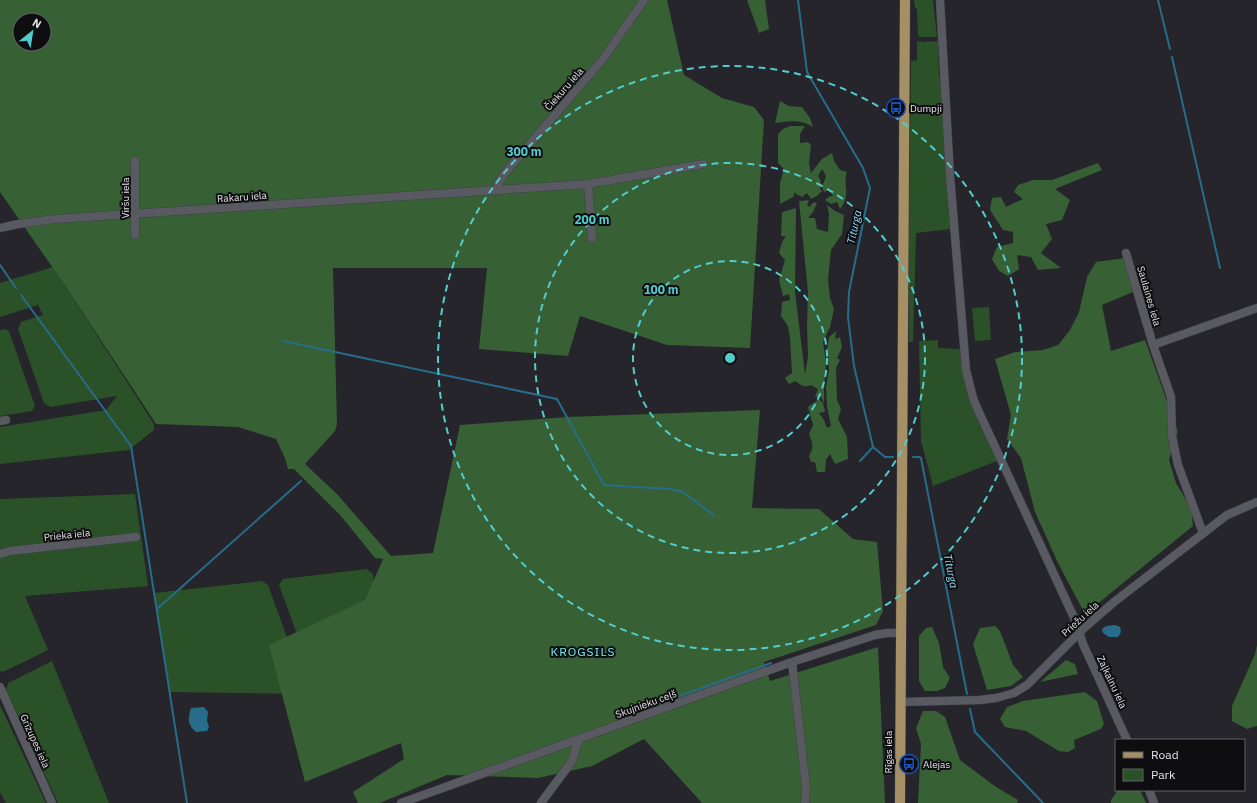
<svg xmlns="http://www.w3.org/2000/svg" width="1257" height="803" font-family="'IBM Plex Sans',sans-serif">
<rect width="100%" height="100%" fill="#25252b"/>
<!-- green -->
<path fill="#2b5128" d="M914,0h19l4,37h-17l-2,-1 -1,-27 -2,-1z
M917,41l8,1 13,-1 1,35 3,2 10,151 -36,4 -3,109h-4v-134l2,-147 6,-1z
M53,267l101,157v6l-25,20 -129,14v-37l106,-17 11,-14 -67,11 -6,-4 -26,-74 3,-7 22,-7 -5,-10 -38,12v-34z
M989,307l2,33 -16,1 -3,-33z
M4,329l5,2 26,75 -3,5 -32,5v-86z
M938,340v8l23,1 36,112 -64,25 -12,-45 -2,-100z
M135,494l13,92 -123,10 23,54 -45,22 -3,-1v-172z
M367,569l6,5 9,113 -65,2 -38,-104 4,-6z
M262,581l6,4 37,102 -3,7 -133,-2 -15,-99z
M52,661l57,142h-51l-52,-112 2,-8z
M0,705l46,98h-40l-6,-11z"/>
<!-- forest -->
<path fill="#376034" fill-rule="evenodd" d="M0,0h667l17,75 38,23 32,9 10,13 -14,228 -83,-3 -87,-29 -12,40 -89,-7 8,-81h-154l4,156 -2,7 -30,33 32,30 54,62 42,-3 27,-128 107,-8 193,-7 -8,98 67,1 34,30 24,3 6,69 -7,14 -112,37 6,19 108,-34 7,156h-183l-58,-64 -52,27 -54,12 -91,-3 -67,28h-22l-5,-11 51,-33 -3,-16 -96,39 -36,-137 96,-45 18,-41 -8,-1 -34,-42 -47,-47h-6l-3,-11 -9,-19 -38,-12 -82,-3 -94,-143 -62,-89zM20,20h24v24h-24z
M747,0h18l4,29 -10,4z
M780,101l9,5 13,1 8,11 3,9c-12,-8 -24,-6 -38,-4z
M790,126h15l-5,8v9l8,-1 3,3 -2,18 2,10 11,-14 10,-6 2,8 6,9 7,2c-5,15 5,22 -7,37l-3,-7 -6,2 -6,-4 5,-4 3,1 -3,-8 -6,3 -2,-5 4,-11 -4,-7 -4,7 3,5 -1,8 2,2 -5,5 -6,3 -4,-6 -5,4 -6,-3 -1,-2 -2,5 -13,7v-21l4,-14 -6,-6v-29l5,-5z
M1098,163l4,7 -47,19 15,11 -8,20 -16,4 6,15 -11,14 20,15 -23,2 -7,-13 -14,-2 2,14 -11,7 -9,-5 -7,-12 5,-12 16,-4v-11l-10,-2 -13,-20 2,-12 9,-1 5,10 17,-8 -9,-7 4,-7 15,-5h19z
M809,200l-2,5 2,2 5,-5 3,1 -4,9 -5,6h7l2,11 11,3 1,-18 -2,-9 8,6 9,4 -2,19 -11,16 -3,30 2,18 4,11 -4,18 -7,15 3,20 -2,28v13l-3,-6h-6l3,-8 -7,-4c-7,3 -10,0 -16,-4l-6,3 -4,-6 7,-5 -2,-35 -2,-12 -7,-10 1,-14 8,-2 -1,-6 -6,2 -4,-16 6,-20 -6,-7 3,-11 4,-6h-5l1,-24 14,-4 -1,84 10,82 3,-17 -1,-31 1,-34 -9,-91z
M1125,258l8,34 -31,13 9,46 34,-11 33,92 -9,28 7,23 15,25 2,18 -108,88 -27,-51 -23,-51 -14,-54 -14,-19 4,-24 -16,-56 20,-7 28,-2 15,-5 12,-15 9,-18 8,-35 9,-15z
M836,331l-1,8 5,-2 2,10 -5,11 3,2 -4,8 1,32 4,9 -3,10 9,18 1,22 -13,5 -5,-10 -4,6 -1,12h-8l-2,-10h-4l-2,-6c5,-9 4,-12 0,-22l4,-9 -5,-18 11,-8 4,4 2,9 -6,1 5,7 3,8 4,-2 -4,-20 -1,-19 3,-17 -2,-20 2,-13z
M995,626l5,5 13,34 10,12 -12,9 -24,4 -14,-46 7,-16z
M932,627l7,16 4,24 7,11 -5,10 -8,3h-12l-6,-10v-45l7,-8z
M1257,645v81l-10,3 -15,-8v-15l23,-52z
M1066,660l9,4 3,10 -38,8z
M1085,692l12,9 7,23 -3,5 -27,11 1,8 -7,4 -9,-1 -33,-20 -21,-4 -5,-8 7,-12 16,-6z
M923,711h13l9,6 15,43 36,27 22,13 -1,3h-99l3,-59 -5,-16z
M1118,790h22l6,13h-35v-3z"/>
<!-- water -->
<path fill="#276d8b" d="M1115,625l5,2 1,5 -3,5h-9l-6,-4 -1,-4 4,-3z
M204,707l4,5 -1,9 2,6 -2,4 -11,1c-9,-8 -8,-13 -5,-24z"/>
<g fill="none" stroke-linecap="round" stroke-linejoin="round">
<!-- stream -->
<path stroke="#276d8b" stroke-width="2" d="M798,0l9,72 56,96 7,20 -21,104 -1,25 6,49 19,81 12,10h8
M1158,0l12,49
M1172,57l48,211
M0,265l16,23
M21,295l110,151 56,357
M283,341l274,58 47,86 66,4 13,3 32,24
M913,457h6l2,1 46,236
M860,461l13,-14
M157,609l144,-128
M674,698l97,-35
M970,709l5,23 68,71"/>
<defs>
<path id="street" d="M940,0l10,176 16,194 7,28 5,12 98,212 7,22 44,96
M135,161v74
M588,184l4,54
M498,189v-5l6,-10 99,-115 41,-59
M0,228l18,-4 37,-5 533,-35 115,-20
M1126,253l27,92 18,52 1,39 6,29 25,68
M1153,345l104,-37
M0,421l6,-1
M0,554l10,-3 126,-14
M792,662l14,125 -1,16
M0,687l52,116
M901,702l79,-2 16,-2 18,-5 13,-8 57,-57 30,-26 113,-87 30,-13
M1149,790l5,13
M401,803l391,-141 83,-27 12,-2h14
M541,803l31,-42 7,-22"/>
<path id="primary" d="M900,803l5,-803"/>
</defs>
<!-- street casing -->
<use href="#street" stroke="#414146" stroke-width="9"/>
<!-- primary casing -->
<use href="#primary" stroke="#414146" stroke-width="11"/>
<!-- street -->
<use href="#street" stroke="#595961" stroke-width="8"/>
<!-- primary -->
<use href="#primary" stroke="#a49064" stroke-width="10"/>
</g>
<!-- distance rings -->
<g fill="none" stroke="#52cdce" stroke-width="2" stroke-dasharray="7 5">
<circle cx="730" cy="358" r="97"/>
<circle cx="730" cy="358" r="195"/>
<circle cx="730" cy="358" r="292"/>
</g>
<!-- icons -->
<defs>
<symbol id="bus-ring" viewBox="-11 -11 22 22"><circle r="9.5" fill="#0e0e11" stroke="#1a4fb4" stroke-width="1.5"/><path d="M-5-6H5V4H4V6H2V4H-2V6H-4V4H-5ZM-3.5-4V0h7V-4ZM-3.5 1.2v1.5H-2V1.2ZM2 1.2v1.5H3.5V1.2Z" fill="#1a4fb4"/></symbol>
</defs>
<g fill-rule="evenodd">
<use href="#bus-ring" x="885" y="97" width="22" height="22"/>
<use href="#bus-ring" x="898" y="753" width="22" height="22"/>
</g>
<g text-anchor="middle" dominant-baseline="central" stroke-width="4" stroke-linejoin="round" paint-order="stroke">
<!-- street labels -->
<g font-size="10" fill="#e2e2e6" stroke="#0e0e11">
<text transform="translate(564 89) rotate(-49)">Čiekuru iela</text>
<text transform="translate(242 197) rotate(-4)">Rakaru iela</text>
<text transform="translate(125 198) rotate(-90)">Viršu iela</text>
<text transform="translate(1149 296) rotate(74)">Saulaines iela</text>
<text transform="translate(67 535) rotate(-6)">Prieka iela</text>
<text transform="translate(1080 619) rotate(-43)">Priežu iela</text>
<text transform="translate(1112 682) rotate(65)">Zaļkalnu iela</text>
<text transform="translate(646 704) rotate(-20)">Skujnieku ceļš</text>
<text transform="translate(35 741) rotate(66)">Grīzupes iela</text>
<text transform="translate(888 752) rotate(-90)">Rīgas iela</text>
</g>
<!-- poi labels -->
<g font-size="10" fill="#e2e2e6" stroke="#0e0e11" text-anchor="start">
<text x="910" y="108">Dumpji</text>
<text x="923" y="764">Alejas</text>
</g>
<!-- water labels -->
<g font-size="11" font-style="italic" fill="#8dd9fd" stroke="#0e0e11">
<text transform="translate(854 227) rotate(-78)">Titurga</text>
<text transform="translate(951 571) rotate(79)">Titurga</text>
</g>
<!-- quarter labels -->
<g font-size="12" letter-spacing="1" fill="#7eeaec" stroke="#0e0e11">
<text x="583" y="651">KROGSILS</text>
</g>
</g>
<circle cx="730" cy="358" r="6" fill="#52cdce" stroke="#0e0e11" stroke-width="2"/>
<g font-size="12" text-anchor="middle" font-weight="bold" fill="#52cdce" stroke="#0e0e11" stroke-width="4" stroke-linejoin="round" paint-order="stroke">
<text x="524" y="156">300 m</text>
<text x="592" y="224">200 m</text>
<text x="661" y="294">100 m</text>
</g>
<!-- legend -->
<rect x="1115" y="739" width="130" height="52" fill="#0e0e11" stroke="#636366"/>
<rect x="1123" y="752" width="20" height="6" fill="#a49064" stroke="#636366"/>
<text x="1151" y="759" font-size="12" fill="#e2e2e6">Road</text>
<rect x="1123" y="769" width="20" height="12" fill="#2b5128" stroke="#636366"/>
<text x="1151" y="779" font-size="12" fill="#e2e2e6">Park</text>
<!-- north arrow -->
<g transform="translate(32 32) rotate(30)"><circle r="19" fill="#0e0e11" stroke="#636366"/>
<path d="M0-3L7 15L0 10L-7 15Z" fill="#52cdce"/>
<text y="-6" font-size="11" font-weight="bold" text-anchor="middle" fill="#e2e2e6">N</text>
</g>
</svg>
